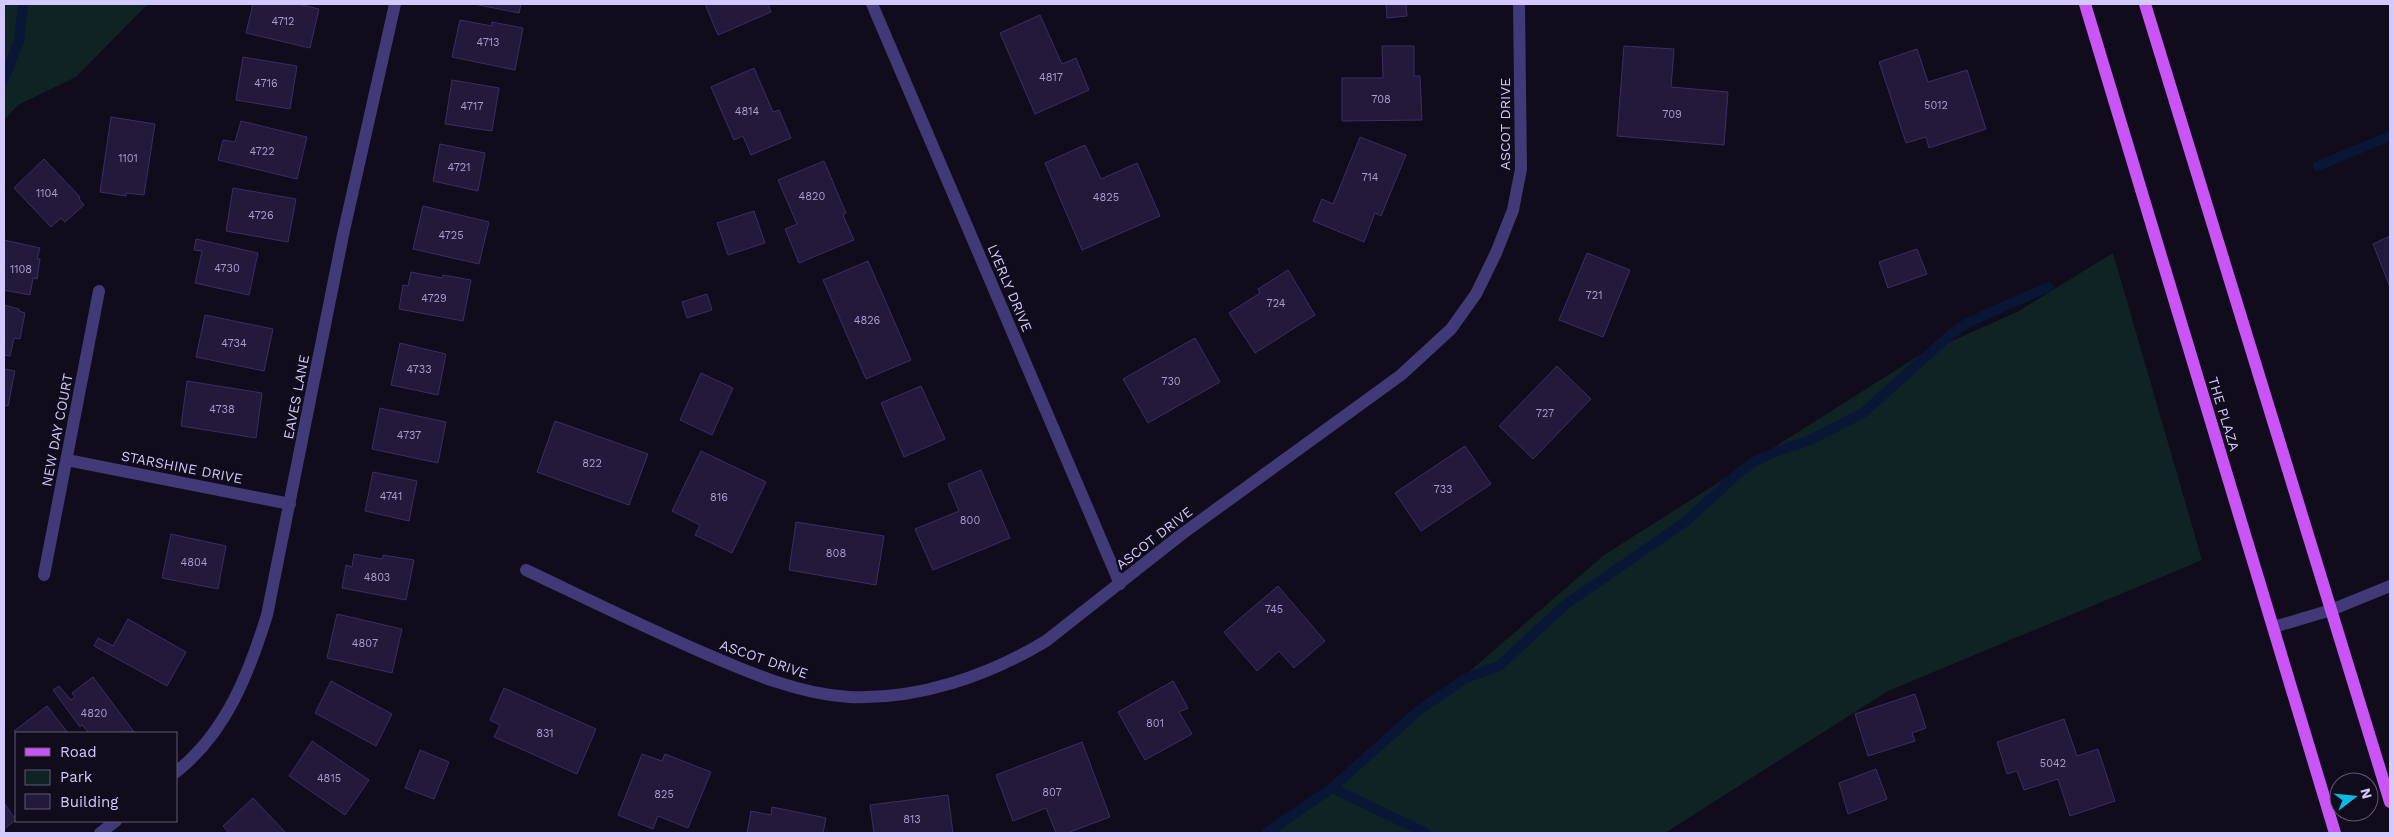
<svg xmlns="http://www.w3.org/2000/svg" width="2394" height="837" font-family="'Work Sans',sans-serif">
<rect width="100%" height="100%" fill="#100c1b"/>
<!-- green -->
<path fill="#0f2325" d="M4,4h144l-72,73 -58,28 -14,15z
M2113,253l89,307 -314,131 -223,142h-389l74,-58 254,-220 314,-199 99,-44z"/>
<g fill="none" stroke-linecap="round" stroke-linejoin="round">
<!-- stream -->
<path stroke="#0a1636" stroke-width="10" d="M4,79l15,-38 4,-37
M2318,166l72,-30
M1332,788l94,45
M1266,833l66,-45 86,-77 48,-33 33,-12 66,-61 120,-83 54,-49 15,-11 23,-11 31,-10 55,-28 87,-78 19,-13 79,-35"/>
</g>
<!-- building -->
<path fill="#23193b" stroke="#3d2c66" d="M253,4h45l21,5 -9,39 -64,-15z
M474,4h47l-2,9z
M705,4h63l3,8 -53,23z
M1386,4h20l1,12 -20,2z
M1040,15l22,49 14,-6 13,32 -54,24 -35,-81z
M460,20l32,6v-4l31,6 -8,42 -63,-13z
M1382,46h32v30h6l2,44 -80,1v-43h41z
M1624,46l50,3 -3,38 57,5 -4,53 -107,-9z
M1917,49l11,33 39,-12 19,59 -57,19 -3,-11 -20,6 -27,-81z
M243,57l54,9 -7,43 -54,-9z
M754,68l19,44 6,-2 12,28 -40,17 -8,-19 -9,4 -23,-53z
M452,80l47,8 -7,43 -47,-7z
M111,117l44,7 -11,71 -18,-2v3l-26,-4z
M241,121l66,16 -10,42 -79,-19 5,-20 12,2z
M1360,137l46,18 -25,61 -6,-3 -11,29 -51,-21 9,-22 11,5z
M440,144l45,9 -7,38 -45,-10z
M1085,145l16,34 36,-16 23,53 -78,34 -37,-87z
M44,159l36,38 -1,2 5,6 -19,17 -4,-4 -10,9 -37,-39z
M824,161l22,52 -3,2 11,25 -55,23 -14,-34 12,-5 -19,-44z
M233,188l63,11 -8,43 -62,-11z
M423,206l66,16 -10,42 -66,-15z
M754,211l11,32 -37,12 -11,-32z
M2390,236v51l-17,-43z
M196,239l62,14 -9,42 -54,-12 7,-32 -8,-1z
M4,240l36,8 -3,11h3l-3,20 -4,-1 -3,17 -26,-5z
M1917,249l10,25 -39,14 -9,-26z
M1587,253l43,17 -27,67 -44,-17z
M868,261l43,99 -45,19 -43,-99z
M1288,270l27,45 -60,38 -26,-40 31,-20 -2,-4z
M411,272l31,6 1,-3 28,5 -8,41 -64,-12 4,-24 5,1z
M707,294l5,16 -25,8 -5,-16z
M4,305l15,4v2l6,2 -5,26 -6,-1 -4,18 -6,-1z
M205,315l68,14 -9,42 -68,-14z
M1195,338l25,44 -72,41 -25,-44z
M400,343l46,11 -8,41 -47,-10z
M1557,366l34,33 -58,60 -34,-33z
M4,369l11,2 -7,35 -4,-1z
M701,373l32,15 -21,47 -32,-15z
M187,381l75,12 -6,45 -75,-12z
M921,386l24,53 -41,18 -23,-54z
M380,408l66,14 -8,41 -66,-14z
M555,421l93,33 -19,51 -92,-33z
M1465,446l26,38 -70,47 -26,-38z
M701,451l65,31 -34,71 -37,-18 5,-10 -28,-14z
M981,470l29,68 -77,32 -18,-41 44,-18 -11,-27z
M373,472l44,9 -8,40 -44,-10z
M796,522l88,14 -8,49 -87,-15z
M171,534l55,12 -8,43 -56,-11z
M354,554l28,5 1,-4 31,5 -8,40 -64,-12 4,-23 6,2z
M1278,586l47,55 -31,27 -15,-17 -22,20 -33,-39z
M337,614l65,15 -10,44 -65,-15z
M128,619l58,33 -19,34 -73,-40 4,-8 15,8z
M93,677l41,55 -45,1 -7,-8 -2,2 -27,-37 6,-4 12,14 4,-3 -3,-4z
M331,681l61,33 -16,32 -61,-33z
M1173,681l15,27 -9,4 13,22 -47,26 -27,-48z
M504,688l92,41 -19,45 -83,-37 6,-12 -10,-5z
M1915,694l11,34 -14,5 3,8 -47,15 -13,-42z
M47,706l21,27h-52l-2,-2z
M2064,719l13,37 21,-7 17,52 -45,15 -12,-37 -34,11 -7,-19 -10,3 -10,-32z
M312,741l57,39 -24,35 -56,-39z
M1082,742l28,75 -43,16h-11l-10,-25 -33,13 -17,-46z
M420,750l29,12 -15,37 -29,-11z
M642,754l20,7 3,-7 46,18 -23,56 -30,-12 -5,13 -35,-14z
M1876,769l11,30 -39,15 -9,-31z
M948,795l5,38h-79l-4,-28z
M253,798l33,35h-57l-6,-7z
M4,803l12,17 -12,9z
M772,807l54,11 -3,15h-76l4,-22 20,4z"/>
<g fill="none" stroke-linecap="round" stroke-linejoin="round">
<!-- minor -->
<path stroke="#423978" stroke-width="12" d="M872,4l248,580
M67,460l223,44
M526,570c59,28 118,57 178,83 46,20 95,41 145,44 69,3 139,-21 197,-56l136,-107 219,-159 50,-46 25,-35 20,-41 17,-43 8,-41 -2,-165
M44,575l55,-284
M2274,627l57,-17 59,-24
M176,772c50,-39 73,-99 91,-157l76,-380 52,-231
M100,833l16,-12"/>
<!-- major -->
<path stroke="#ca55f7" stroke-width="12" d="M2085,4l250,829
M2145,4l245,798"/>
</g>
<g text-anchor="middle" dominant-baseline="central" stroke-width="5" stroke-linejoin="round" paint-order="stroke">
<!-- number labels -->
<g font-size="11" fill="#a89dcc">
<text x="283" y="21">4712</text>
<text x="488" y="42">4713</text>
<text x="1051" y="77">4817</text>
<text x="266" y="83">4716</text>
<text x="1381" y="99">708</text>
<text x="1936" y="105">5012</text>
<text x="472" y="106">4717</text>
<text x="747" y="111">4814</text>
<text x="1672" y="114">709</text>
<text x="262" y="151">4722</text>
<text x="128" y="158">1101</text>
<text x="459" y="167">4721</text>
<text x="1370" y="177">714</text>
<text x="47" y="193">1104</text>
<text x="812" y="196">4820</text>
<text x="1106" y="197">4825</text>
<text x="261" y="215">4726</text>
<text x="451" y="235">4725</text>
<text x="227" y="268">4730</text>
<text x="21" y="269">1108</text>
<text x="1594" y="295">721</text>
<text x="434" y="298">4729</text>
<text x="1276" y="303">724</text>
<text x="867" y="320">4826</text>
<text x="234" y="343">4734</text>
<text x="419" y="369">4733</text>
<text x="1171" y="381">730</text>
<text x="222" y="409">4738</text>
<text x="1545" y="413">727</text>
<text x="409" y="435">4737</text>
<text x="592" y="463">822</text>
<text x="1443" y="489">733</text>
<text x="391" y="496">4741</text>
<text x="719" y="497">816</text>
<text x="970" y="520">800</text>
<text x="836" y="553">808</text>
<text x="194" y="562">4804</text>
<text x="377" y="577">4803</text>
<text x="1274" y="609">745</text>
<text x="365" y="643">4807</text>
<text x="94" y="713">4820</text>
<text x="1155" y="723">801</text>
<text x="545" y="733">831</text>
<text x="2053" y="763">5042</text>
<text x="329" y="778">4815</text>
<text x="1052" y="792">807</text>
<text x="664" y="794">825</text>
<text x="912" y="819">813</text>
</g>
<!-- street labels -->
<g font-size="14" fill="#d4c9fc" stroke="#100c1b">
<text transform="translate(1505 124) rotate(-90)">ASCOT DRIVE</text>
<text transform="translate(1010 288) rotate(67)">LYERLY DRIVE</text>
<text transform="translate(296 397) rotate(-79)">EAVES LANE</text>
<text transform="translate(2224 414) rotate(73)">THE PLAZA</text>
<text transform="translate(57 430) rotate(-79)">NEW DAY COURT</text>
<text transform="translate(182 467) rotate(11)">STARSHINE DRIVE</text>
<text transform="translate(1154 538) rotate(-38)">ASCOT DRIVE</text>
<text transform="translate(764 659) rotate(19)">ASCOT DRIVE</text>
</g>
</g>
<!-- border -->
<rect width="2394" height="837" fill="none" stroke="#d4c9fc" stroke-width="10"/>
<!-- legend -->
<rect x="15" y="732" width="162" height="90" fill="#100c1b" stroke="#5e5875"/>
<rect x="25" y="748" width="25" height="8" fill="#ca55f7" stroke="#5e5875"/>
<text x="60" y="757" font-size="15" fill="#d4c9fc">Road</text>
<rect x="25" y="770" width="25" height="15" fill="#0f2325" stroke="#5e5875"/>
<text x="60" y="782" font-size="15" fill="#d4c9fc">Park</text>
<rect x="25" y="794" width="25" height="15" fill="#23193b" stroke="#5e5875"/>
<text x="60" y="807" font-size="15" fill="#d4c9fc">Building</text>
<!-- north arrow -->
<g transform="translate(2354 797) rotate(74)"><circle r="24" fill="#100c1b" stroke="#5e5875"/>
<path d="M0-4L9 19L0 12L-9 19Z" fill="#0bbbe6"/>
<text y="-8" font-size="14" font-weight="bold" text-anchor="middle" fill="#d4c9fc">N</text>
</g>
</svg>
